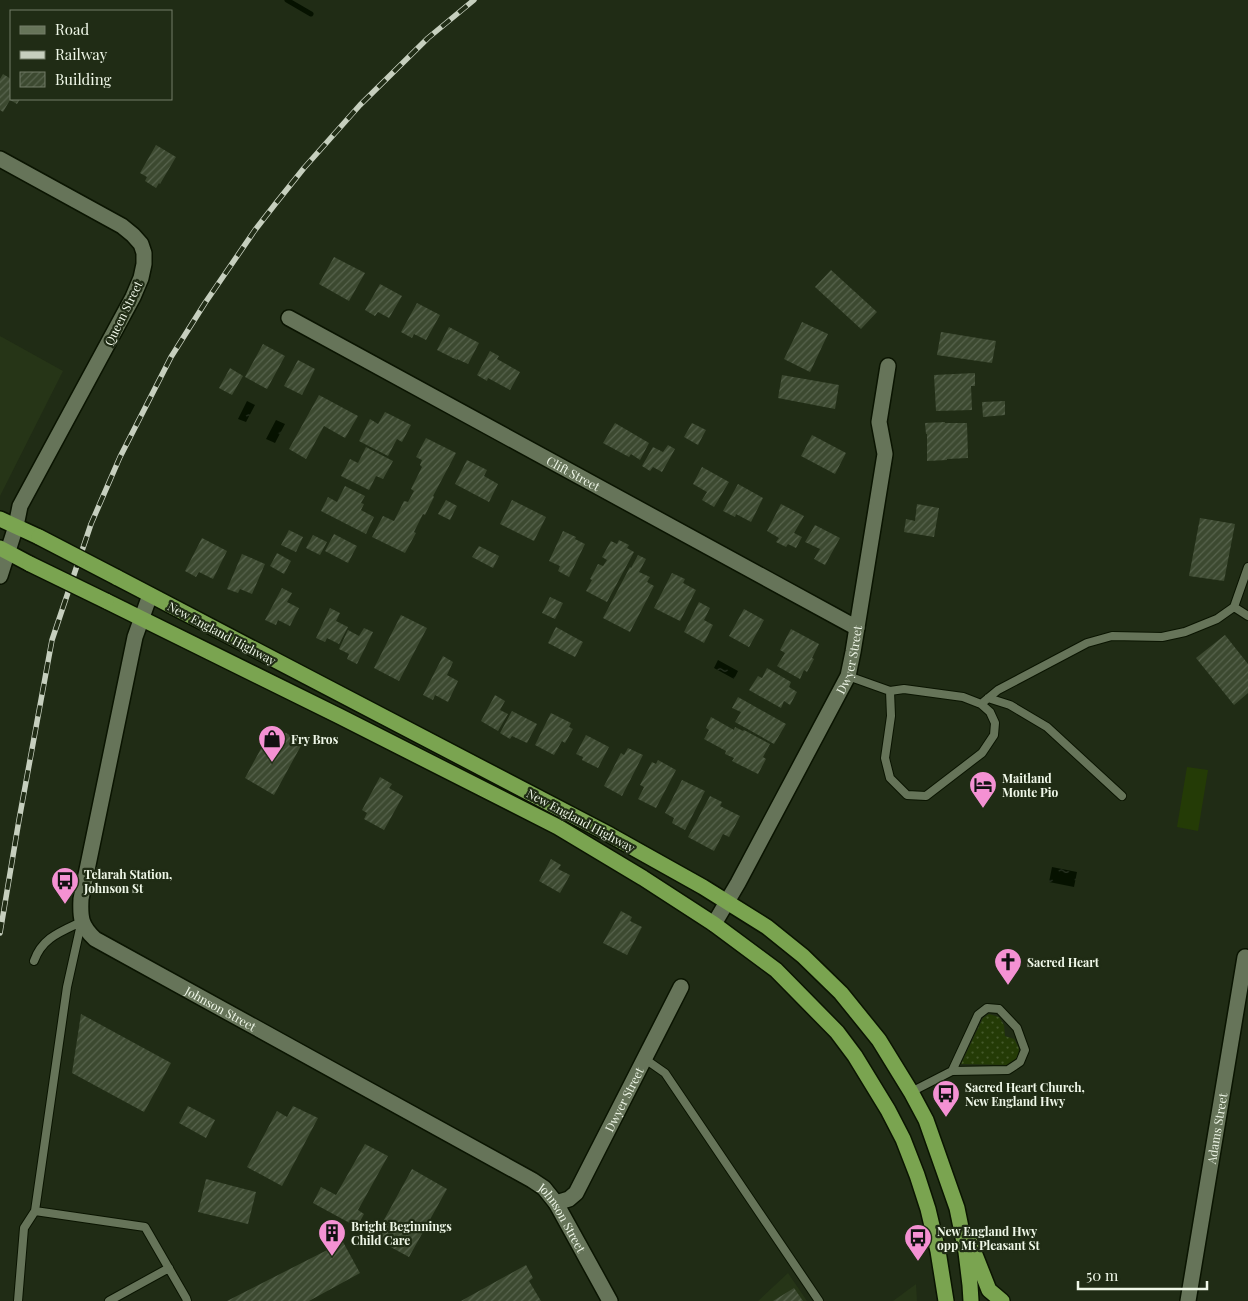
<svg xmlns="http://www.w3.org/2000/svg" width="1248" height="1301" font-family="'Playfair Display',serif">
<defs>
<pattern id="grass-dots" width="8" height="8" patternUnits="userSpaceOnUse" patternTransform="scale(1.25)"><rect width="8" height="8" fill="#243b06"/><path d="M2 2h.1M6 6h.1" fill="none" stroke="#44582a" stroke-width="1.8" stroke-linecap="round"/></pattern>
<pattern id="water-ripples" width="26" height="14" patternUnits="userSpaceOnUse" patternTransform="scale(1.25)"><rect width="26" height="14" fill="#061200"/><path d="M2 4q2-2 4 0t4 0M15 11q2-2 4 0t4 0" fill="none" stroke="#2b3525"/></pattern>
<pattern id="building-hatch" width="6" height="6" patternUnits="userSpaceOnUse" patternTransform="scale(1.25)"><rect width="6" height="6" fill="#3c4930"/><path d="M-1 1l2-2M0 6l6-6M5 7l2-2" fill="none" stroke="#58644e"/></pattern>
</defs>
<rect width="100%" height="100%" fill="#202c15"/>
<!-- built -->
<path fill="#263517" d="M0,336l63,35 -63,125z
M788,1273l19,28h-49z
M916,1284l1,17h-24z"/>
<!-- grass -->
<path fill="url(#grass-dots)" d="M989,1014l10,3 5,8 1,11 9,3 5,9 -1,11 -7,6 -50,-1 22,-46z"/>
<!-- pitch -->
<path fill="#243b06" d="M1187,767l21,3 -10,61 -21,-4z"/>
<!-- water -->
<path fill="url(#water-ripples)" d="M247,401l8,4 -9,17 -8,-3z
M276,420l9,4 -10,19 -9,-4z
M718,660l20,11 -4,8 -20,-11z
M1052,867l25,5 -3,15 -25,-5z"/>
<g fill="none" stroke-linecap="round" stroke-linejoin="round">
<!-- stream -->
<path stroke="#061200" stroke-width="5" d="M287,0l24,14"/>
</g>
<!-- building -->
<path fill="url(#building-hatch)" d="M3,74l8,5v20h9l-3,5 -7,-4 -7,12 -3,-2v-31z
M156,145l20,12 -16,27 -1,-1 -3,5 -11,-7 2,-4 -7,-4z
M334,257l31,16 -16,28 -30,-17z
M831,270l46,42 -16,17 -46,-42z
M380,284l22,12 -13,22 -11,-6 -3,4 -10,-6z
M417,303l23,12 -14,25 -12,-6 -2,4 -11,-6z
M802,322l26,12 -18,38 -26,-13z
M449,327l30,16 -11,21 -11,-5v1l-20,-10z
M941,332l55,9 -4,22 -55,-8z
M263,344l22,12 -18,33 -22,-12z
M490,351l9,5 -2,3 23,13 -10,18 -22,-12 -1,3 -10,-6z
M298,360l17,9 -13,26 -18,-9z
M230,368l13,8 -11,19 -13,-7z
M975,373v13h-4l1,24 -36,1 -2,-36z
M782,375l57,10 -4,24 -57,-11z
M319,395l39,21 -13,22 -21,-12 -18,33 -17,-10z
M1005,401v14l-22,2 -1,-15z
M385,412l26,13 -9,17 -5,-3 -9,17 -29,-15 11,-22 8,5z
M945,422v1h22l1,35 -21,1v1l-20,1v-27h-1l-1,-11z
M615,423l34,20 -9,17 -9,-6 -2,3 -26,-14z
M692,423l14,7 -8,15 -14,-8z
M812,435l34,18 -11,21 -34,-18z
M426,438l30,15 -23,43 1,1 -9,18 -2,-1 -9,18 2,1 -11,20 -33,-16 11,-21 11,5 10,-20 4,1 6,-11 -3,-2 11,-22 -2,-2 2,-5 -6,-3z
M668,445l7,4 -13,23 -9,-5 -3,4 -8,-5 11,-19 10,5z
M366,447l27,14 -10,18 -7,-3 -7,14 -28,-14 9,-17 8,4z
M467,460l20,10 -3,6 14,8 -9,18 -34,-18z
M702,467l27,15 -15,25 -12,-7 5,-8 -14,-8z
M738,484l25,14 -12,24 -15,-8 -1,3 -12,-6z
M345,486l20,10 -4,7 3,1 -3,6 13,7 -8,17 -45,-23 7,-14 9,5z
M446,500l11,6 -7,14 -12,-6z
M512,500l34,17 -12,24 -34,-17z
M781,504l23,12 -10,17 8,4 -6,11 -8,-4 -2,3 -10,-5 3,-4 -12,-7z
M917,504l22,4 -5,29 -30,-5 2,-13 9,2z
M1200,518l35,6 -11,57 -35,-5z
M815,525l25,13 -15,27 -11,-6 6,-10 -15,-7z
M289,530l14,7 -7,15 -15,-7z
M563,531l13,6 -1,2 10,5 -16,33 -11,-6 2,-5 -11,-5z
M334,534l23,12 -9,17 -23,-12z
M313,535l14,7 -7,13 -14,-7z
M202,538l25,13 -14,28 -14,-7 -3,5 -11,-6z
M619,540l10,5 -2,3 7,4 -27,50 -21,-11 6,-11 -2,-1 8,-15 5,2 4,-6 -5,-3 9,-16 6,3z
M479,546l20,10 -6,12 -21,-11z
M277,553l14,8 -7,13 -14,-8z
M242,554l23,10 -13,30 -12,-5 -2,4 -11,-4z
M638,555l8,4 -7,13 11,5 -3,5 7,4 -24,46 -27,-14 27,-51 1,1z
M672,573l13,6 -2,4 13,7 -16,31 -26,-13z
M282,588l10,5 -5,9 12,6 -9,18 -12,-6 -2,5 -11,-5z
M550,597l13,6 -8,16 -13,-6z
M699,602l11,6 -6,12 9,5 -9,18 -20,-11z
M330,608l10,5 -4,8 12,6 -9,17 -12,-6 -2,4 -9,-4z
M744,609l20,11 -15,27 -20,-11z
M401,615l26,13 -28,53 -25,-13z
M556,627l27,15 -8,15 -27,-14z
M364,628l9,4 -16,32 -10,-5 2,-5 -10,-5 9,-19 11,6z
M791,629l28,15 -7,14 2,1 -7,13 -3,-2 -4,9 -23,-13 8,-13 -5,-3z
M1225,635l23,29v29l-14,12 -38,-47z
M443,656l10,6 -6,13 11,6 -10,21 -13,-7 -2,5 -10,-5z
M767,668l24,14 -2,5 8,5 -7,13 -6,-4 -3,7 -32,-18 9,-14 4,2z
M495,695l10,6 -5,9 8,4 -10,17 -17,-10z
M738,697l48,27 -12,20 -39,-22 6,-10 -9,-4z
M512,711l25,13 -10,19 -15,-7 -2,3 -10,-6z
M551,713l20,10 -2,4 4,2 -8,14 -3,-2 -8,14 -19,-10z
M711,717l23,13 1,-3 8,4 1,-1 26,14 -7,13 3,2 -8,15 -26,-13 2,-3 -9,-4 1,-3 -22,-12 5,-9 -3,-2z
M282,731l21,11 -29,53 -29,-17 19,-35 8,5z
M586,735l23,12 -11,21 -16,-8 1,-3 -7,-3z
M628,748l15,7 -21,41 -18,-10 17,-33 3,2z
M658,760l18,10 -20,38 -18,-9 6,-12 -4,-2 12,-23 4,2z
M380,777l12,7 -3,4 14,8 -19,34 -20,-11 3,-6 -5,-3z
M682,780l23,11 -20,39 -13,-7 2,-5 -9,-5z
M710,796l12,6 -2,4 20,10 -11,21 -6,-3 -9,17 -26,-14z
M551,859l10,6 -3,4 12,6 -10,18 -21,-12z
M621,911l11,6 -2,4 12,6 -15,28 -24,-12z
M81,1014l90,49 -27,49 -72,-39z
M188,1106l27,14 -9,18 -27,-15z
M293,1106l25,12 -36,68 -35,-19 30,-56 10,6z
M365,1144l23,12 -30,54 6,4 -7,13 -44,-24 8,-16 15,8z
M412,1169l35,20 -38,68 -35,-19z
M206,1179l50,13 -8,32 -50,-12z
M343,1242l17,31 -51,28h-82z
M526,1265l7,13 -4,3 12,20h-80z
M794,1288l9,13h-30z"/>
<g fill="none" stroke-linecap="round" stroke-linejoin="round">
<defs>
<path id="service" d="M1234,607l14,9
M848,676l42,15 14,-2 59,8 18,7 9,8 5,11 -1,12 -12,18 -56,43 -19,-1 -17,-17 -5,-20 6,-42 -1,-25
M988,698l22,7 37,22 75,69
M981,704l17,-14 89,-47 25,-7 50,1 23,-5 32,-13 17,-12 14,-40
M81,924l-14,63 -32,224 110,16 41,71 1,3
M34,961c8,-23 26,-29 47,-39
M645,1059l20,14 154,228
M911,1092l41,-21 26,-56 9,-7 12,1 18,19 8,22 -5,12 -12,8 -56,1
M18,1301l6,-73 11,-17
M109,1301l60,-33"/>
<g id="minor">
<path d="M0,159l122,67 11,9 8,9 3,9v11l-3,14 -8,19 -113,209 -4,20 -16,50"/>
<path id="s1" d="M289,318l568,310"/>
<path id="s2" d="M150,595l-15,42 -54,262c-1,19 0,27 14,40l437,241 12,8 12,15 54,98"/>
<path id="s3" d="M714,924l24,-41 110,-207 5,-24 32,-198 -6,-32 9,-56"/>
<path id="s4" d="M556,1203l13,-4 7,-6 105,-206"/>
<path id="s5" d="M1188,1301l57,-344"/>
</g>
<path id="trunk" d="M0,519l39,18
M0,548l30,16
M116,577l494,258 93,52 64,40 36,29 38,37 38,47 32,52 15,28 31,88 9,44 4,33 1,16
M106,601l233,115 219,111 85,51 71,46 62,46 61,62 18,24 33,54 15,29 14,36 11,34 10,42 8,50
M970,1242l19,48 13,11"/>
</defs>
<!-- service casing -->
<use href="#service" stroke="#0a1401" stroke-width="10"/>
<!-- minor casing -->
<use href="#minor" stroke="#0a1401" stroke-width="18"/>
<!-- trunk casing -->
<use href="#trunk" stroke="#0a1401" stroke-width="18"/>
<!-- service -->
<use href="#service" stroke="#667459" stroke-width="8"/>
<!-- minor -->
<use href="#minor" stroke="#667459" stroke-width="15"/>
<!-- trunk -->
<use href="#trunk" stroke="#7aa450" stroke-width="15"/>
<defs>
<path id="rail" d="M0,933l19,-113 33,-180 39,-116 29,-67 51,-100 34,-54 50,-73 21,-27 28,-35 56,-63 68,-67 46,-38"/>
</defs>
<!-- rail casing -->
<use href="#rail" stroke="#c6cfbe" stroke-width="5.5"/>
<!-- rail -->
<use href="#rail" stroke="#202c15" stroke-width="4" stroke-dasharray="11" stroke-linecap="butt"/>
<defs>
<path id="trunk-bridge" d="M39,537l77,40
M30,564l76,37"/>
</defs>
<!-- trunk-bridge casing -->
<use href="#trunk-bridge" stroke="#0a1401" stroke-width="18" stroke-linecap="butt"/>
<!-- trunk-bridge -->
<use href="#trunk-bridge" stroke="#7aa450" stroke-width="15"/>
</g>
<!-- icons -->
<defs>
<symbol id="shop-pin" viewBox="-11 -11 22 30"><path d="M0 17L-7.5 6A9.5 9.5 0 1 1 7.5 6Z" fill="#f491d3" stroke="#202c15"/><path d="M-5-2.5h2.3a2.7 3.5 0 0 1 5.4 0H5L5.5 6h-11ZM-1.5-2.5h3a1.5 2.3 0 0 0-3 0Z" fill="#111"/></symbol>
<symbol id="hotel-pin" viewBox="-11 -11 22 30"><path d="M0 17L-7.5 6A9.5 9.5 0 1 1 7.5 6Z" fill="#f491d3" stroke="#202c15"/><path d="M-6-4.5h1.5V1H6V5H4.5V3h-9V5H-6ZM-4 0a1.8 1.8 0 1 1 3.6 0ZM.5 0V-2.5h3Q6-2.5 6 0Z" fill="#111"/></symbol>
<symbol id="bus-pin" viewBox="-11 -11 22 30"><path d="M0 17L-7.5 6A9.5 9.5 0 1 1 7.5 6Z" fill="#f491d3" stroke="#202c15"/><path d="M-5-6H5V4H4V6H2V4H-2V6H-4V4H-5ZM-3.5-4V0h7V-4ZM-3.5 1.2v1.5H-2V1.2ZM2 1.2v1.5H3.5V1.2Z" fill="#111"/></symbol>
<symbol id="church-pin" viewBox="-11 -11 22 30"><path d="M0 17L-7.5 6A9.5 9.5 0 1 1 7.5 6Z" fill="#f491d3" stroke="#202c15"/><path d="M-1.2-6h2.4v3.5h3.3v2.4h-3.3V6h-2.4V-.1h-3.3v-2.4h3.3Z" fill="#111"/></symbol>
<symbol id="building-pin" viewBox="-11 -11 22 30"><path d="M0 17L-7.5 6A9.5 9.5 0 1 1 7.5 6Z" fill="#f491d3" stroke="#202c15"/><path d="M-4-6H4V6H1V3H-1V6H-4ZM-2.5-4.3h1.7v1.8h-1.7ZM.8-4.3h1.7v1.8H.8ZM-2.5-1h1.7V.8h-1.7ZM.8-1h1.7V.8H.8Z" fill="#111"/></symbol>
</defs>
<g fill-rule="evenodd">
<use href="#shop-pin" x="256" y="723" width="32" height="43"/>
<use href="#hotel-pin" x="967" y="769" width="32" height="43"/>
<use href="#bus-pin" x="49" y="865" width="32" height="43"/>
<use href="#church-pin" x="992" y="946" width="32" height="43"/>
<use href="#bus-pin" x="930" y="1078" width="32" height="43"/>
<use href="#building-pin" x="316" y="1217" width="32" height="43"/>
<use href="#bus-pin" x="902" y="1222" width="32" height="43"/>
</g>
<g text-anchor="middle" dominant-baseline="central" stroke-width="4.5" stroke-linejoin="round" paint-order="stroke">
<!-- street labels -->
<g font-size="12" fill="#eff7e8" stroke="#202c15">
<text transform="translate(123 313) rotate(-64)">Queen Street</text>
<text stroke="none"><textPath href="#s1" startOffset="324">Clift Street</textPath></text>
<text transform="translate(222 633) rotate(28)">New England Highway</text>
<text stroke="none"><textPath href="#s3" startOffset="298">Dwyer Street</textPath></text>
<text transform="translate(581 820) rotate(28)">New England Highway</text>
<text stroke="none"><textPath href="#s2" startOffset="500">Johnson Street</textPath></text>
<text stroke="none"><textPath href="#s4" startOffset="128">Dwyer Street</textPath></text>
<text stroke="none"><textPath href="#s5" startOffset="175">Adams Street</textPath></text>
<text stroke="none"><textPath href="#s2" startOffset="905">Johnson Street</textPath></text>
</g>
<!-- poi labels -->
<g font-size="12" font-weight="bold" fill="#eff7e8" stroke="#202c15" text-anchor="start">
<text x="291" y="739">Fry Bros</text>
<text x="1002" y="778">Maitland<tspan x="1002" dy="14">Monte Pio</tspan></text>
<text x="84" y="874">Telarah Station,<tspan x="84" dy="14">Johnson St</tspan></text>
<text x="1027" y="962">Sacred Heart</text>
<text x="965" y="1087">Sacred Heart Church,<tspan x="965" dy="14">New England Hwy</tspan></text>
<text x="351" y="1226">Bright Beginnings<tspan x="351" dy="14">Child Care</tspan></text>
<text x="937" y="1231">New England Hwy<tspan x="937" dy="14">opp Mt Pleasant St</tspan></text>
</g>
</g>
<!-- legend -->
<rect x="10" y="10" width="162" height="90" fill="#202c15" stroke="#737d69"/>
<rect x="20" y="26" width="25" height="8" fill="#667459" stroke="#737d69"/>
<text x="55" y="35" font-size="15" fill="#eff7e8">Road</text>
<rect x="20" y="51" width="25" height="8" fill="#c6cfbe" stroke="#737d69"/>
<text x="55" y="60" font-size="15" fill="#eff7e8">Railway</text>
<rect x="20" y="72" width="25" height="15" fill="url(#building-hatch)" stroke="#737d69"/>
<text x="55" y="85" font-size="15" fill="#eff7e8">Building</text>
<!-- scale -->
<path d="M1078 1281v8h129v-8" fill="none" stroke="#eff7e8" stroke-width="2.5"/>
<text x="1086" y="1281" font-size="15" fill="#eff7e8" stroke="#202c15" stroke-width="4" paint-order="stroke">50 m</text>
</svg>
